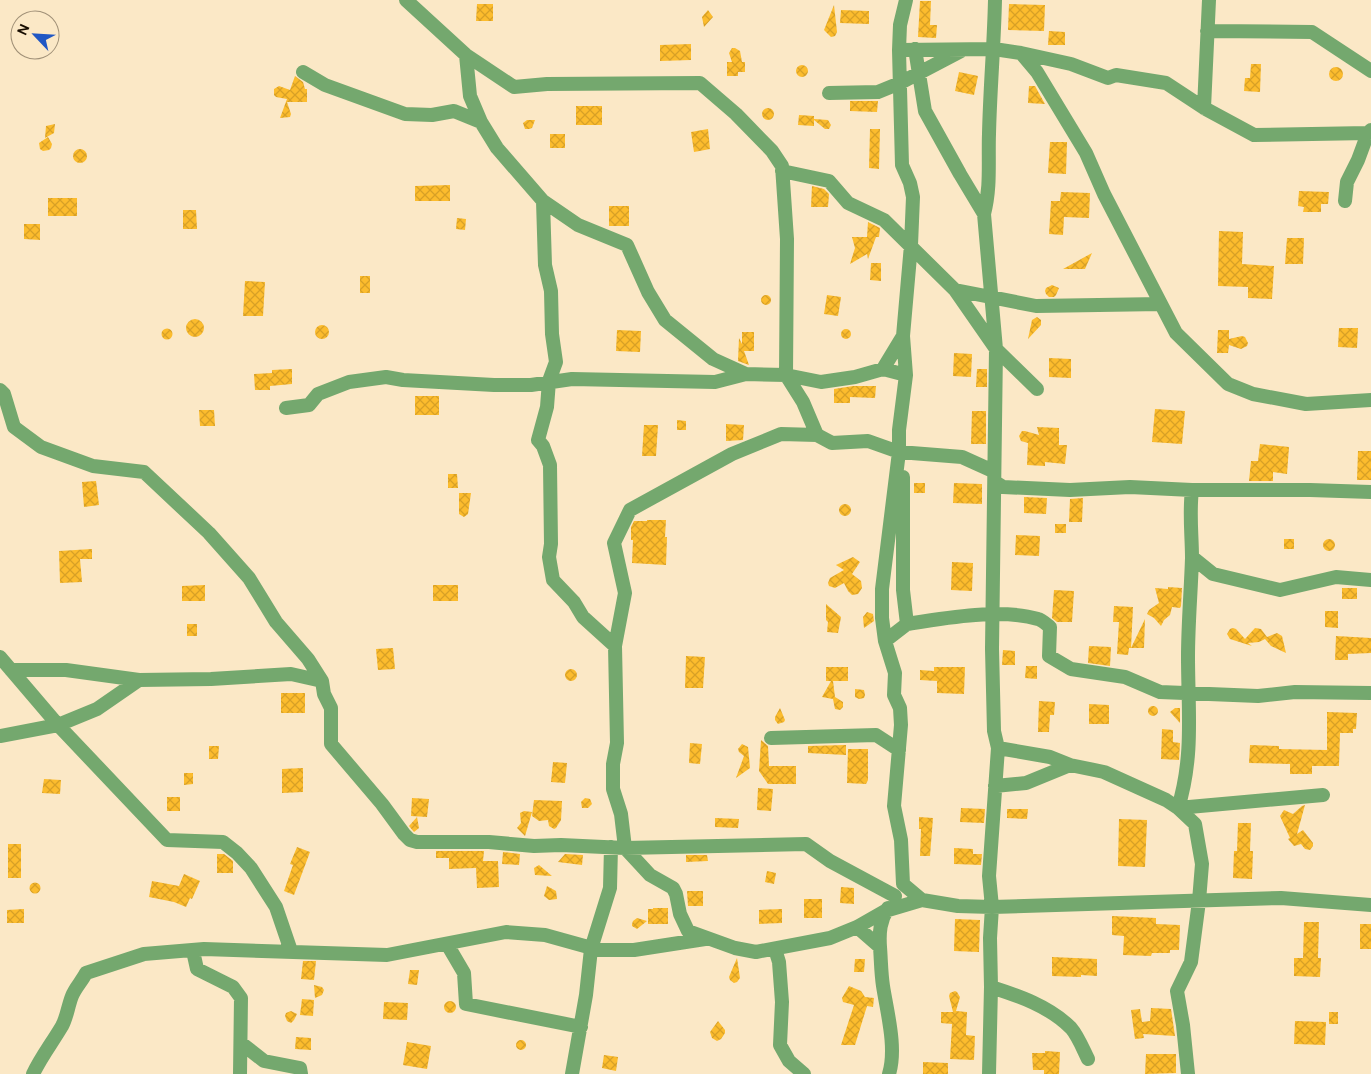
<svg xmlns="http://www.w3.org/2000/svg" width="1371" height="1074" font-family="'DM Sans',sans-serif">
<defs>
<pattern id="building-cross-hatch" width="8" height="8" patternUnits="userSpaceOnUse" patternTransform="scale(1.25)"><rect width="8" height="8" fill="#fcbc2d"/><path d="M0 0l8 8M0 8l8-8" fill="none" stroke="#d7a026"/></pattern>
</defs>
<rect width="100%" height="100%" fill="#fbe8c6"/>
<!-- building -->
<path fill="url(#building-cross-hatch)" d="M920,1h11l-1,24h7l-1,13 -18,-1z
M477,4h16v17h-17z
M1009,4l36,1 -1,26 -36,-1z
M834,5l3,27 -2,4 -4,1 -7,-7z
M708,10l5,7 -9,10 -2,-10z
M841,10l28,1v13l-29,-1z
M1049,31l16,1v13h-17z
M691,44v16l-31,1v-16z
M732,48h3l5,3 2,11h3v10h-7v4h-11v-14h5l-3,-9z
M1251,64h10l-1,28 -16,-1 1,-13h5z
M796 71a6 6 0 1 1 12 0a6 6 0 1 1-12 0Z
M1329 74a7 7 0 1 1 14 0a7 7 0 1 1-14 0Z
M959,72l19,4 -4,19 -19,-4z
M295,76l8,6 2,7h2v13h-20l4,12 -1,3 -10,1 7,-19 -11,-2 -2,-2v-6l5,-3 11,4z
M1029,86h6l10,18 -17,-1z
M850,101h28l-1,11 -27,-1z
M576,106h26v19h-26z
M762 114a6 6 0 1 1 12 0a6 6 0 1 1-12 0Z
M799,115l15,1v3l14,1 3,5 -2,4h-4l-11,-9v6l-16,-1z
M527,120h8l-3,8 -3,1h-4l-2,-6z
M55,124l-1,9 -9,5 1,-12z
M708,129l2,20 -16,3 -3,-20z
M870,129h10l-1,40 -10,-1z
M550,134h15v14h-15z
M48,137l4,7 -1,4 -2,2 -6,1 -3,-2 -1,-6z
M1050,142h17l-1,32 -18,-1z
M73 156a7 7 0 1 1 14 0a7 7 0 1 1-14 0Z
M450,185v16h-35v-15z
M812,186l12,3 5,5 -1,13h-17z
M1299,191l30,1 -1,12h-7v8h-18l1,-5 -6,-1z
M1061,192l29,1 -1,25 -25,-1 -1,18 -14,-1 2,-33h9z
M48,198h29v18h-29z
M609,206h20v20h-20z
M183,210h13l1,19h-14z
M457,218l9,1 -1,11 -9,-1z
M868,222l12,6 -1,9h-3l-8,22 -1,-5 -17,10 5,-16 -3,-11h15z
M24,224h16v16l-16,-1z
M1219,231l24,1 -1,32 32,2 -2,33 -24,-1v-11l-30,-1z
M1287,238h17l-1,26h-18z
M1092,253l-7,16h-22z
M871,263h10v18l-11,-1z
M360,276h10v17h-10z
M245,281l20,1 -2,34h-20z
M1052,285l7,3 -3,7 -2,2h-5l-3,-3 -1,-3 1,-3z
M827,295l14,2 -3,19 -14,-2z
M761 300a5 5 0 1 1 10 0a5 5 0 1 1-10 0Z
M1037,317l4,3v5l-13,14 4,-19z
M186 328a9 9 0 1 1 18 0a9 9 0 1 1-18 0Z
M315 332a7 7 0 1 1 14 0a7 7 0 1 1-14 0Z
M1339,328h19l-1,20 -19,-1z
M161.5 334a5.5 5.5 0 1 1 11 0a5.5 5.5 0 1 1-11 0Z
M841 334a5 5 0 1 1 10 0a5 5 0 1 1-10 0Z
M617,330l24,1 -1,21 -24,-1z
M1218,330h11v9l13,-3 3,1 3,6 -1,3 -6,3 -12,-4 -1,8h-11z
M742,332h12v19h-10l5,14 -11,-4 1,-23 3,6z
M954,353l18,1 -1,23 -18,-1z
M1049,358l22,1v19l-22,-1z
M292,369v15l-22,2v4h-15l-1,-16 18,-1v-3z
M977,369h10v18h-11z
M853,386h23l-1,12 -25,-1v6h-16v-14z
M415,396h24v19h-24z
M1155,409l30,2 -3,33 -30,-2z
M199,410h15l1,16h-15z
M972,411h14v33h-15z
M677,420l9,1v9h-9z
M726,424l18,1 -1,15 -17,1z
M644,425h14l-2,31h-14z
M1037,427l22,1v17h8l-2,19 -20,-2v4l-18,-1 1,-22 -7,-2 -2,-5 3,-5h3l14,4z
M1260,444l29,3 -2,27 -14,-2v9h-24l2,-20h7z
M1358,451h13v29h-14z
M448,474h9l1,14h-10z
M96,481l3,24 -15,2 -2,-25z
M914,483h11v10h-11z
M954,483l28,1v20l-29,-1z
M459,493h12l-3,21 -4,3 -5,-3z
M1024,497l23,1 -1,16 -22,-1z
M1083,498l-1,24h-13l1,-23z
M839 510a6 6 0 1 1 12 0a6 6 0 1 1-12 0Z
M647,520h19l-1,17h2l-1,28 -34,-2 1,-23h-2v-13l3,-6h13z
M1055,524h11v9h-11z
M1016,535l24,1 -1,20 -24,-1z
M1284,539h10v10h-10z
M1323 545a6 6 0 1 1 12 0a6 6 0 1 1-12 0Z
M92,549v10h-12l2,23 -22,1 -1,-32z
M853,557l7,5 -8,12 9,7 1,7 -4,6 -6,1 -4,-4 -4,-8 -9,5 -6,-2 -1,-3 2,-5 14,-8 -8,-5z
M952,562l21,1 -1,28 -21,-1z
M205,585v16h-23v-15z
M433,585h25v16h-25z
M1168,587l14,1 -1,18 -1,2 -8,-1 -2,8 -6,5 -3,6 -7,-8 -7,-4 2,-4 10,-7 -4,-15 13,1z
M1342,588h15v11h-15z
M1054,590l20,1 -2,31h-15l-5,-4z
M826,604l15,13 -3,16 -11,-1 1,-10 -2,-2z
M1114,606l19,1 -2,41h-2l-1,7 -11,-1 2,-32h-6z
M1325,611h13v17l-13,-1z
M867,612l6,2 1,7 -10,7 -1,-11z
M1145,619l-1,29h-13z
M187,624h10v12h-10z
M1233,628l3,1 9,10 10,-11 6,1 6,8 10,-4 5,3 4,17 -15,-7 -6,-7 -6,3 -11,1 4,3 -22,-7 -3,-5 3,-5z
M1336,636l35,2v15l-23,1v6h-13z
M1089,646l22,1 -1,19 -22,-3z
M393,648l2,21 -17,1 -2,-21z
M1003,650l12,1v14h-13z
M686,656l19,1 -2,31h-18z
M1026,666h11v13l-12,-1z
M826,667h22v14h-15l2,16 8,5v5l-3,3 -5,-1 -2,-10 -11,-2 9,-16h-5z
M934,667h31l-1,27 -27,-1v-12l-17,-1v-10l14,1z
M565 675a6 6 0 1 1 12 0a6 6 0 1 1-12 0Z
M855,689l9,1 1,5 -1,3 -5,1 -4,-2z
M281,693h24v20h-24z
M1039,701l16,1 -1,13h-4l-1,17h-11z
M1089,704l20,1v19h-20z
M1148 711a5 5 0 1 1 10 0a5 5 0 1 1-10 0Z
M780,708l5,12 -1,2 -6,2 -3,-4v-3z
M1175,708h5v15l-10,-11z
M1327,712l30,1 -1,16h-3v4h-13l-1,33h-27v8h-22v-10l-41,-1 1,-18 29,1v3l48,1z
M1162,729l11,1v12l7,1 -1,17 -18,-1z
M761,740l7,6 1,20h27v18h-28l-9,-13z
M690,743l12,1 -2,20 -11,-1z
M742,744l6,3 2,21 -14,10 8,-22 -5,-4 -1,-3z
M846,745v10l-38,-2v-7z
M209,746h10l-1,13h-9z
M848,749h20v31l-2,4 -19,-1z
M553,762l14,1 -2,20 -14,-1z
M303,768v24l-21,1v-24z
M184,773h9v11l-9,1z
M44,779l17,1 -1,14 -18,-1z
M758,788l15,1 -2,22 -14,-1z
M167,797h13v14h-13z
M412,798l17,1 -2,18 -16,-1z
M585,798l5,1 2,5 -4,4h-6l-1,-6z
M534,800l28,1 -1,19 -5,8 -2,1 -5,-3 -1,-6 -9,1 -7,-5z
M1305,805l-8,29 6,-4 10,13v3l-3,4 -5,-1 -4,-5 -7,2 -6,-7 2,-1 -10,-22 4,-6 9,4 9,-8z
M961,808l24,1 -1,14 -24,-1z
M1007,809h21l-1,10 -20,-1z
M524,811l8,1 -7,24 -8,-8 4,-5 -1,-10z
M417,817l2,11 -5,4 -5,-6z
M919,817l14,1 -3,38h-10l1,-27h-2z
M715,818l24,1 -1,9 -23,-1z
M1119,819l28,1 -2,47 -27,-1z
M1238,823h13l-1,28h3l-1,28 -19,-1 1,-27h3z
M8,844h13v34h-13z
M297,847l13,5 -16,43 -10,-4 9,-26 -3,-1z
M954,848l19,1v5h9l-1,11 -27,-1z
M436,851h48l-1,10h15l1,26 -22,1 -1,-20 -27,1v-11h-13z
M503,852l17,2 -1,11 -17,-1z
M217,854h7l9,7v12h-16z
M565,854l18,1 -1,10 -24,-3z
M686,855h21l1,6 -22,1z
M539,865l13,11 -17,-1 -1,-7z
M767,871l9,2 -2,11 -9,-2z
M184,874l16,7 -8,18 -2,-1 -4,9 -12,-5 -25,-5 3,-16 27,5z
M29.5 888a5.5 5.5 0 1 1 11 0a5.5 5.5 0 1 1-11 0Z
M547,886l9,5 1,8 -8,1 -5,-4z
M841,887l13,1v16l-14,-1z
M687,891h16v15h-15z
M804,899h18v19h-18z
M653,908h15v16h-20v-15h5z
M24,909v14h-17v-13z
M782,909v14l-23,1v-14z
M1112,916l44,2v6l24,1 -1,25h-9v3h-18l-1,3 -28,-1 1,-19 -12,-1z
M637,918l10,3 -10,8 -5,-3v-2l1,-3z
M955,919l25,1 -1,32 -25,-1z
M1304,922h15l-1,36h3l-1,19 -26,-1v-18h9z
M1360,924h11v25h-11z
M1052,957l45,2v17l-16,-1v2l-29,-1z
M737,958l3,20 -3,4 -3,1 -4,-3 -1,-3z
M855,959h10l-1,13h-10z
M303,961h13l-2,19 -13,-1z
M410,970h9l-2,15 -9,-1z
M314,985l8,2 2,3 -2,5 -7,3z
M849,986l12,5 4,6 9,1 -1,9 -6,-1 -12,39h-14l13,-40 -11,-3 -1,-4z
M955,991l2,1 3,5 -4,14 11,1 -1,23 9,1 -1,24 -24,-1 2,-35 -11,-1v-11h12l-4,-16 1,-3z
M302,999l12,1 -1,16 -13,-1z
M444 1007a6 6 0 1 1 12 0a6 6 0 1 1-12 0Z
M384,1002l24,1 -1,17 -24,-1z
M1151,1008l20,1 4,27 -32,-2 1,4 -9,1 -4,-29 9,-1 2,13 8,-1z
M291,1011l6,3 -3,6 -3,3 -4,-2 -2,-5 1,-3z
M1329,1012h9v12h-9z
M718,1021l7,9v3l-4,6 -4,2 -5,-3 -2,-6z
M1295,1021l31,1 -1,23 -31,-1z
M296,1037l15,1v12l-16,-1z
M516 1045a5 5 0 1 1 10 0a5 5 0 1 1-10 0Z
M407,1042l24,4 -4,23 -24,-4z
M1045,1051l15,1 -1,22h-15v-4h-11l-1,-17h13z
M1146,1054h30v19l-31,1z
M604,1055l14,2 -2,14 -14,-3z
M923,1062l25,1v11h-25z"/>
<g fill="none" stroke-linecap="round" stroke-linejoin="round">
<!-- street -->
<path stroke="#74a86e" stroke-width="14" d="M406,0l60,55 48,32 33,-3 153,-1 36,31 36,37 10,15 5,73 -1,136 35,7 34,-5 28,-8 23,6
M906,0l-6,25 -1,25 95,-1 27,4 50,11 37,14 8,-3 50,8 38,25 50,27 114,-2
M995,0c-1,45 -5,89 -6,134 -1,28 2,53 -5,80l12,135 -4,300 2,82 4,17 -9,128 3,31 -2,31 1,49c28,9 58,19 80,41 7,8 12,21 17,31
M1207,31l105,1 59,39
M915,49l10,62 35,63 24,40
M899,50l3,115 8,18 3,14 -2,48 -8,91 3,39 -7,55v22l-17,137v29l3,23 10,32 -1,22 6,13 1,17 -7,81 7,34 2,44 19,16
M1021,53l16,19 49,81 18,41 72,139 52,51 25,10 53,10 65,-4
M466,55l4,41 11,26
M303,72l22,13 80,29 27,1 22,-4 27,11 16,26 46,53 35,24 49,20 21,47 17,28 48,39 33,15 40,1 17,27 14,33 15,8 36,-2 31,11 63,5 31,14
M829,93l49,-1 22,-9 61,-32
M1204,108l5,-108
M782,171l47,10 19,22 36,17 71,70 81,16 125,-2
M543,201l2,64 6,26 1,43 4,28 -7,19 -2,26 -9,33 5,6 7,19 1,79 -2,13 4,23 21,22 9,15 32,29 2,97 -4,21v25l8,25 4,34 25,27 23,13 3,6 4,20 8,17 47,17 21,4 74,-14 27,-11 28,-16 37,-11 36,6 34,1 289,-9 90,7
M1345,201l2,-19 11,-22 10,-27 3,-3
M955,290l41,59 41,40
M883,369l20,-33
M0,390l4,4 10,33 27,20 52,19 51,6 65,61 40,45 27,44 32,37 14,22
M286,408l23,-3 9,-11 31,-12 37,-5 17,3 91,5h37l41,-6 143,3 31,-8
M995,482l8,5 67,3 60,-3 62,3c-3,23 0,46 0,68 -1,33 -4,66 -4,99 0,53 6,99 -10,151l145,-13
M1192,490h118l61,2
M1192,557l21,17 67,16 56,-13 35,3
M907,624c37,-6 94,-16 131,-5 4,1 8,5 12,8l-1,29 22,13 54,8 35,15 98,4 37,-4 76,1
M885,641l22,-17 -4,-34v-113
M615,646l10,-53 -11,-50 16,-33 102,-56 49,-20 36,1
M0,657l58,68 109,115 56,2 14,11 14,15 25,39 15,44
M11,670h55l73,10
M0,736l58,-11 39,-16 42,-29 72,-1 80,-5 31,7 2,13 7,14v36l51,60 22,30 6,6 7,2h72l45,4 27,-1 64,3 181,-4 24,17 65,35
M771,738l105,-3 23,15
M998,748l52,9 20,8 34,7 62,28 12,8 17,16 7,40 -3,37 -8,61 -14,29 6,34 5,49
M995,786l31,-3 44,-18
M857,927l23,20c1,13 1,26 3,39 4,26 14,62 6,88
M447,944l17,29 2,31 115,23
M880,947c-1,-15 0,-26 8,-39
M775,949l4,13 3,40 -2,43 9,16 15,13
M193,951l4,18 36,18 8,11 -1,76
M241,1043l23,18 36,7 1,6
M33,1074c8,-17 19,-31 29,-48 5,-9 6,-20 10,-30 3,-8 10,-15 14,-23l58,-19 60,-5 183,6 119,-23 39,3 54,15h35l71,-11
M572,1074l14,-79 5,-46 19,-61 1,-41
M989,1074l2,-87"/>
</g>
<!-- north arrow -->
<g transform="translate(35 35) rotate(295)"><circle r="24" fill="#fbe8c6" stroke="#a09077"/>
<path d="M0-4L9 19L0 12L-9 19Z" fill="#2057c4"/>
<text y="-8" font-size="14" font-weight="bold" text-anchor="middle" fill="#170c00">N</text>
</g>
</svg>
